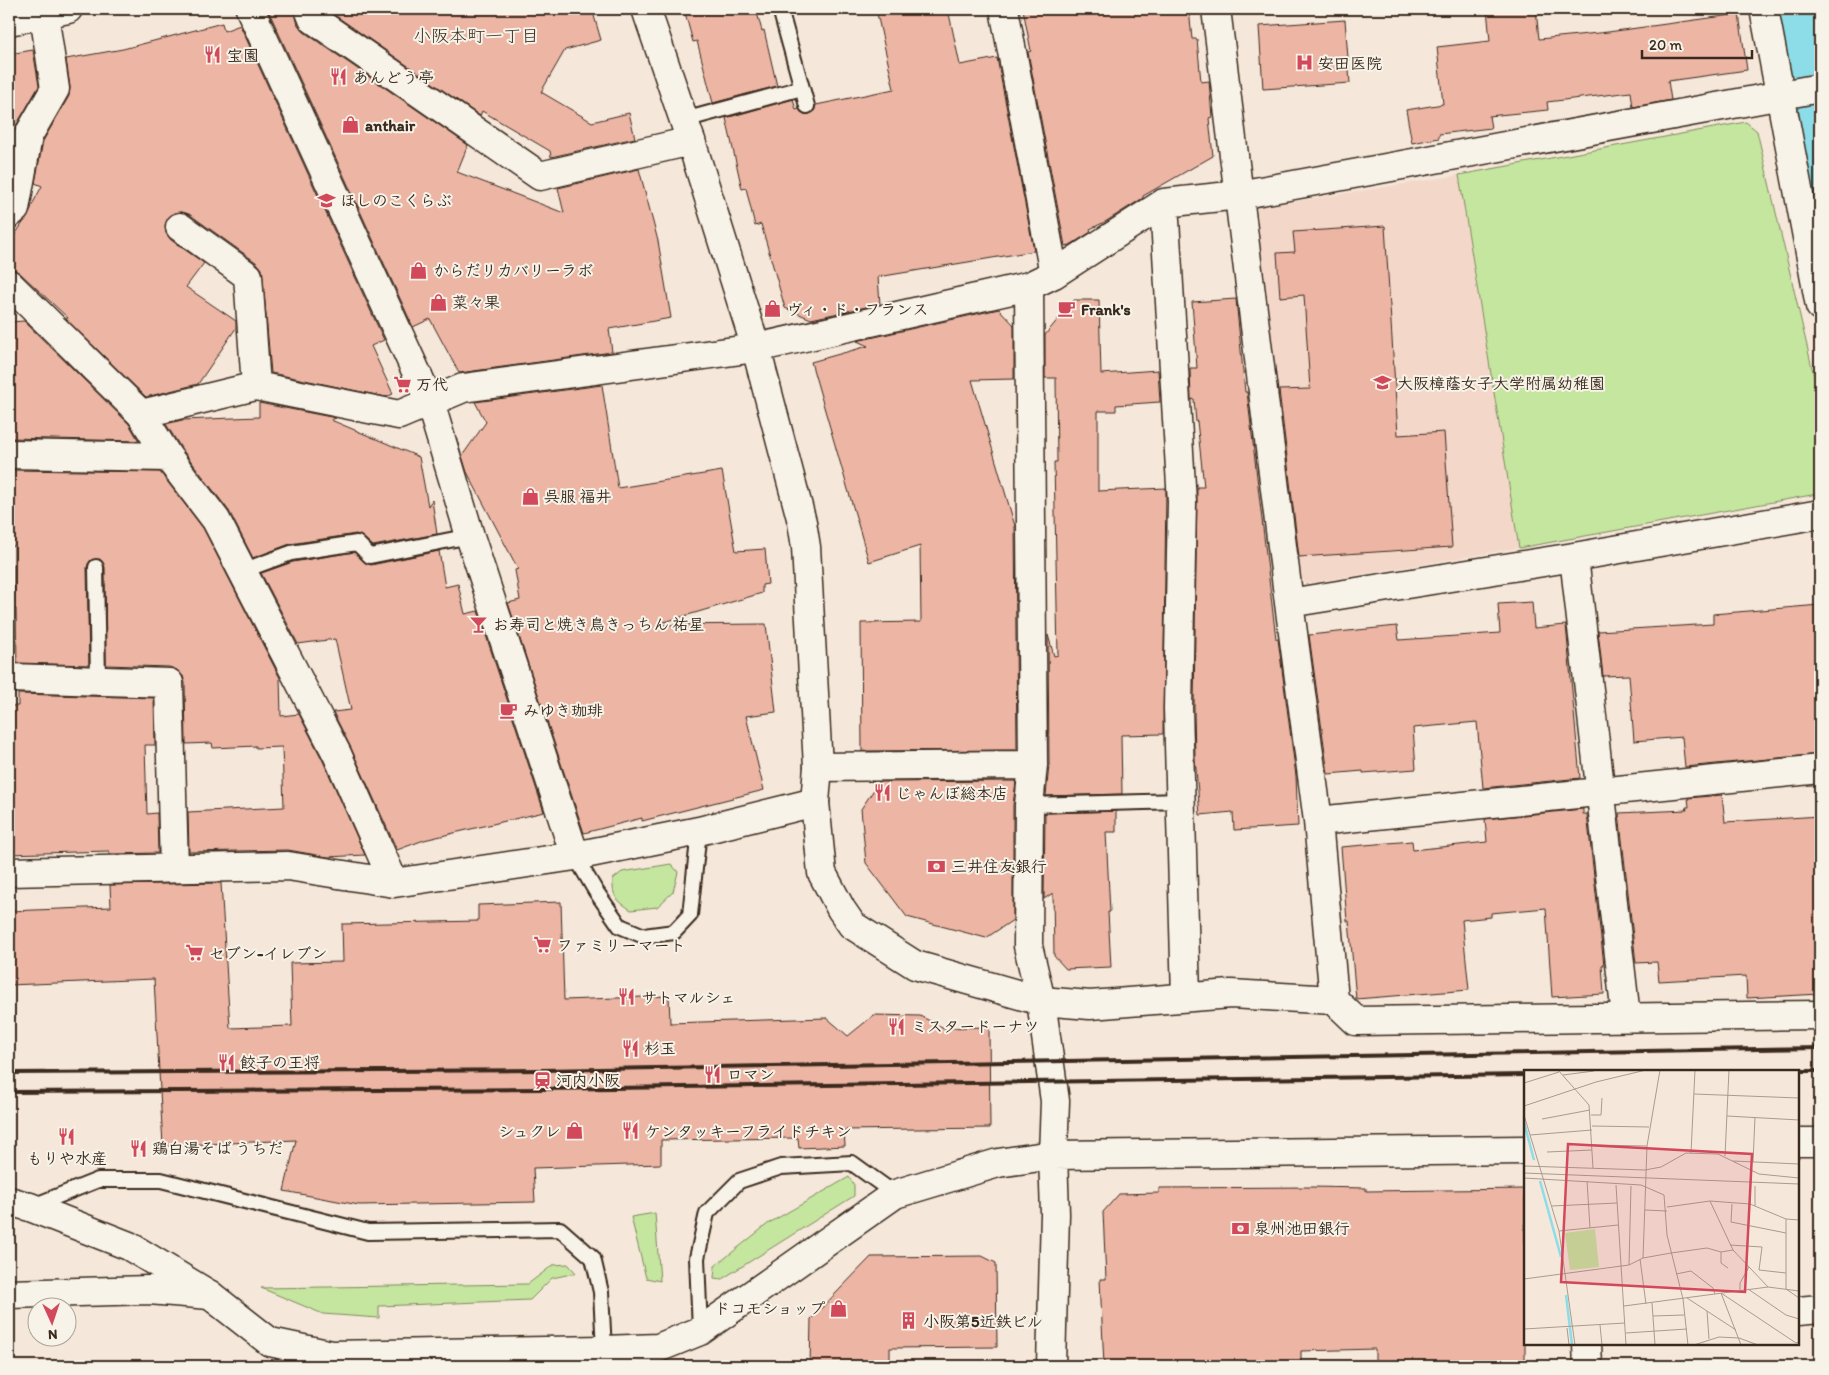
<svg xmlns="http://www.w3.org/2000/svg" width="1829" height="1375" font-family="Itim,'Klee One',sans-serif">
<rect width="100%" height="100%" fill="#f5e7da"/>
<filter id="ink" filterUnits="userSpaceOnUse"><feTurbulence type="fractalNoise" baseFrequency=".02" numOctaves="2"/><feDisplacementMap in="SourceGraphic" scale="10" xChannelSelector="R" yChannelSelector="G"/><feConvolveMatrix kernelMatrix="1 2 1 2 8 2 1 2 1" color-interpolation-filters="sRGB"/></filter>
<g filter="url(#ink)">
<!-- built -->
<path fill="#f3d8ca" d="M1808,9h12l-1,67z
M1459,175l60,373 -213,36 -9,-9 -44,-356 6,-12z"/>
<!-- green -->
<path fill="#c4e69f" stroke="#80885e" d="M1746,122l11,9 63,271v86l-3,6 -298,54 -60,-373z
M671,864l7,8 -5,20 -16,15 -26,3c-14,-10 -19,-12 -18,-31l9,-7z
M849,1177l5,8v11l-132,83 -8,-1 1,-12 54,-43z
M655,1213l5,68 -14,-3 -15,-61z
M568,1264l8,9 -24,5 -22,22 -151,6v12l-56,-4 -62,-26 267,-4 25,-19z"/>
<g fill="none" stroke-linecap="round" stroke-linejoin="round">
<!-- river -->
<path stroke="#8ddde9" stroke-width="66" d="M1792,9l18,106 10,46"/>
</g>
<!-- building -->
<path fill="#edb5a4" stroke="#3b2a1e" d="M277,9h17l4,16 6,7 164,113 -11,27 107,41 -6,-25 81,-19 19,72 13,77 -62,11 3,23 -153,21 -29,-54 -17,8 -144,-315z
M326,9h266l9,31 -36,10 -24,42 51,30 37,-9 6,25 -84,19 -1,-6 -68,-40 -2,5z
M684,9h72l6,22 2,-1 13,56 -64,17 -16,-62 -4,1z
M876,9h72l12,56 37,-7 37,193 -156,26 2,27 -69,15 -26,-11 -24,-84 -6,2 -9,-38 -4,1 -16,-71 67,-19 3,11 3,-1 5,5h5l5,-2 2,-7 78,-16z
M1023,9h166l3,30h5l4,43 8,-1 3,36 -3,1 4,38 -70,40v2l-38,24 -15,7 1,3 -21,13 -5,1 -37,-194 3,-1z
M1487,9h49l3,30 69,-7 131,-18 8,56 -79,11 3,19 -38,7 -2,-15 -84,10 1,8 -59,6 2,12 -52,6v4l-27,5 -6,-33 37,-6 -6,-57 53,-6z
M1345,20l5,63 -87,6 -4,-63z
M222,23l2,8 16,-6 144,315 -13,6 22,48 -7,3 -115,-24 -9,-104 -5,-6 -68,-49 -7,-2 -8,1 -6,5 -3,7 1,8 5,7 33,23 -18,24 50,34v7l-38,56 -52,13 -80,-78 2,-1 -48,-45 -7,-4h-4v-25l21,-32 2,-7 10,-19 -7,-3 8,-42 26,-45 1,-9 -4,-28 57,-10z
M33,50l6,36 -25,43 -5,26v-54l3,-7 -3,-18v-22z
M1385,226l13,209 46,-3 8,115 -153,10 -20,-167 31,-1 -6,-94 -24,2 -3,-44 18,-1 -2,-20z
M1236,299l9,93h2l29,247h2l18,137 2,50 -64,4 -1,-18 -33,3 -5,-57 -1,-50 3,-221h7l-7,-66 -1,1 -2,-23 -3,1 -1,-32h7l-5,-66z
M1074,300h25l2,74 57,-4 2,32 -44,3v6h-18v80l68,-3 -3,246 -42,1 1,59 -76,2 3,-31 -1,-130 6,21 4,-1 -4,-193h3l-1,-84h-11v-43z
M999,309l15,16v54l-42,1 43,146 2,224 -155,1 -1,-128 60,-1 -1,-76 -51,16 -58,-200 57,-16 -11,-5z
M24,321l105,103 10,17 -130,-3v-116z
M602,385l16,103 104,-17 14,80 29,-2 3,35 -6,1v8l-101,30v2l105,-1 10,88 -30,4 18,74 -122,31v-3l-58,15 -76,-230 12,-3 -5,-30 3,-1 -51,-97 -5,-16 24,-34 -11,-20z
M259,403l77,15 -5,2 88,37 9,49 4,-6 5,34 -64,12 -10,-9 -7,-3 -66,10 -37,14 -24,-47 -48,-63 -15,-24 16,-4 77,-3z
M9,470l151,2 43,56 77,150 1,38 18,-2 24,47 42,94 -37,2 -40,-7 -99,2 -1,-40 96,-5 -2,-60 -26,1v-2l-43,2 -1,-5 -26,1 -1,-61 -2,-7 -6,-6 -8,-3 -63,-2 -1,-98 -5,-8 -9,1 -4,7 2,98 -72,-2 -1,-54h-2v-63h-5z
M439,551l6,36 13,-3 7,30 13,-3 66,201 -120,28 -27,10 -46,-102 -18,-36 18,-2 -16,-71 -37,5 -37,-71 32,-11 61,-10 10,10 7,3z
M1532,602l2,26 32,-3 14,153 -97,10 -6,-66 -64,6 3,41 -53,4v-2l-35,3 -19,-139 88,-9 2,14 101,-7 -2,-29z
M1820,605v149l-135,13 -3,-30 -48,4 -5,-66 -26,1 -5,-45 115,-7v-10z
M18,694l136,4 1,47h-10l2,69 10,-1 1,40 -49,1v-3l-100,3v-148h9z
M1016,781l-3,24v115l-27,18 -79,-21 -41,-54 -5,-54 18,-27z
M1722,795l3,27 95,-6v178l-73,4 -1,-22 -87,5 -2,-19 -21,1 -17,-150 68,-3 -1,-3h3l-1,-9z
M1583,809v5h4l17,151h-2l2,29 -52,3 -6,-89 -55,5v4l-29,3 7,70 -113,9 -7,-78h-2l-6,-74 71,-6 1,9 74,-8 -2,-23z
M1116,811v21h-10l4,80h-2l3,55 -45,2 -12,-13 -1,-63 -9,6 1,-86z
M221,883l9,145 62,-2 -2,-63 53,-1 -1,-38 136,-3v-16l83,-3 3,98 105,-4 1,27 157,-5 21,18 26,-21 46,1 24,12 45,-1 1,101 -146,2 1,16 -46,2 -1,-10 -137,2v24l-128,4 2,34 -176,3 -75,-14 12,-51 -133,6 -9,-167 -145,6v-74l102,-4 -1,-22z
M1311,1187l55,1v3l159,-2v172l-150,2v-14l-74,2v13l-197,2 -4,-87h6l-3,-67 16,-18 40,-1v-5z
M982,1256l14,7 1,84 -107,1v18h-80l1,-47 60,-62z"/>
<g fill="none" stroke-linecap="round" stroke-linejoin="round">
<defs>
<path id="lane" d="M780,9l27,97
M684,120l118,-32
M96,567l2,115
M242,571l49,-18 66,-10 13,13 100,-20
M1029,805l153,-4
M575,856l20,34 25,36 24,10 30,-4 16,-17 9,-84
M33,1206l65,-26h63l207,52 192,-3 33,29 8,34 3,58
M700,1331l-3,-73 10,-45 32,-32 42,-14 71,-4 43,31"/>
<path id="street" d="M250,9l180,393 40,134 105,320
M309,9l4,10 227,157 151,-35
M1004,9l50,265
M1216,9l73,594 29,218 16,179 22,21 464,-6
M9,21l59,-12
M1164,203l18,299 -4,206 8,289
M9,214l6,-5 13,-73 27,-47 -11,-75
M180,227l68,49 8,110
M9,284l132,130 27,43 48,63 121,234 57,129
M1029,286l4,479 -4,40 -1,141 13,55 14,100 -2,54
M141,414l115,-28 143,29 64,-27 293,-40 273,-62 25,-12 110,-71 75,-8 581,-107
M9,454l159,3
M1574,557l52,460
M1289,603l285,-46 246,-43
M9,678l160,5 5,185
M818,767l215,-2
M1318,821l502,-52
M9,872l279,-6 106,17 181,-27 124,-25 116,-29
M9,1294l140,-4 61,5
M1798,1311l22,-2
M1587,1344l1,22"/>
<path id="secondary" d="M646,9l45,132 65,207 46,174 4,25 12,220 -3,35 7,71 19,36 11,16 63,40 126,36 49,4 141,-11 103,6
M1764,9l56,297
M1798,1142h22
M9,1201l21,6 99,39 81,49 60,47 62,13 272,-5 54,-2 42,-17 195,-137 103,-31 55,-8 472,-5
M1051,1366l4,-152 -2,-59"/>
</defs>
<!-- lane casing -->
<use href="#lane" stroke="#3b2a1e" stroke-width="18"/>
<!-- street casing -->
<use href="#street" stroke="#3b2a1e" stroke-width="31"/>
<!-- secondary casing -->
<use href="#secondary" stroke="#3b2a1e" stroke-width="31"/>
<!-- lane -->
<use href="#lane" stroke="#f7f3e8" stroke-width="14"/>
<!-- street -->
<use href="#street" stroke="#f7f3e8" stroke-width="28"/>
<!-- secondary -->
<use href="#secondary" stroke="#f7f3e8" stroke-width="28"/>
<!-- rail -->
<path stroke="#3b2a1e" stroke-width="4" d="M1798,1071h22
M9,1073l533,-3 1278,-22
M9,1092l533,-3 983,-14"/>
</g>
</g>
<!-- icons -->
<defs>
<symbol id="restaurant-bare" viewBox="-9 -9 18 18"><path d="M-5-6h1v4h1v-4h1v4h1v-4h1v5L-1.5 .5V6h-2V.5L-5-1ZM5-6V6H3V1.5H1.5Q1.5-4 5-6Z" fill="#d1495b" stroke="#f7f3e8" stroke-width="2.5" paint-order="stroke"/></symbol>
<symbol id="hospital-bare" viewBox="-9 -9 18 18"><path d="M-5-5h3v3.5h4V-5h3V5h-3V1.5h-4V5h-3Z" fill="#d1495b" stroke="#f7f3e8" stroke-width="2.5" paint-order="stroke"/></symbol>
<symbol id="shop-bare" viewBox="-9 -9 18 18"><path d="M-5-2.5h2.3a2.7 3.5 0 0 1 5.4 0H5L5.5 6h-11ZM-1.5-2.5h3a1.5 2.3 0 0 0-3 0Z" fill="#d1495b" stroke="#f7f3e8" stroke-width="2.5" paint-order="stroke"/></symbol>
<symbol id="school-bare" viewBox="-9 -9 18 18"><path d="M0-5L7-2L0 1L-7-2ZM-4 1L0 2.5L4 1V4Q0 6-4 4Z" fill="#d1495b" stroke="#f7f3e8" stroke-width="2.5" paint-order="stroke"/></symbol>
<symbol id="cafe-bare" viewBox="-9 -9 18 18"><path d="M-5.5-4.5H6V0H3Q3 3.5 0 3.5H-2.5Q-5.5 3.5-5.5 0ZM3-3.2v2h1.7v-2ZM-6 4.5H4V6H-6Z" fill="#d1495b" stroke="#f7f3e8" stroke-width="2.5" paint-order="stroke"/></symbol>
<symbol id="supermarket-bare" viewBox="-9 -9 18 18"><path d="M-6-5.5h2.5l.6 2H6L4.5 2H-2.5L-4.4-4H-6ZM-1.5 3.2a1.3 1.3 0 1 0 .1 0ZM3 3.2a1.3 1.3 0 1 0 .1 0Z" fill="#d1495b" stroke="#f7f3e8" stroke-width="2.5" paint-order="stroke"/></symbol>
<symbol id="bar-bare" viewBox="-9 -9 18 18"><path d="M-6-5H6L.8 .8V4.5H3.5V6h-7V4.5H-.8V.8Z" fill="#d1495b" stroke="#f7f3e8" stroke-width="2.5" paint-order="stroke"/></symbol>
<symbol id="bank-bare" viewBox="-9 -9 18 18"><path d="M-6-4H6V4H-6ZM0-2.3a2.3 2.3 0 1 0 0 4.6a2.3 2.3 0 1 0 0-4.6Z" fill="#d1495b" stroke="#f7f3e8" stroke-width="2.5" paint-order="stroke"/></symbol>
<symbol id="station-bare" viewBox="-9 -9 18 18"><path d="M-3-6H3Q5-6 5-4V2Q5 4 3 4L4.5 6H3L1.5 4h-3L-3 6H-4.5L-3 4Q-5 4-5 2V-4Q-5-6-3-6ZM-3.5-4v3h7v-3ZM-3.5 1v1.5H-2V1ZM2 1v1.5H3.5V1Z" fill="#d1495b" stroke="#f7f3e8" stroke-width="2.5" paint-order="stroke"/></symbol>
<symbol id="building-bare" viewBox="-9 -9 18 18"><path d="M-4-6H4V6H1V3H-1V6H-4ZM-2.5-4.3h1.7v1.8h-1.7ZM.8-4.3h1.7v1.8H.8ZM-2.5-1h1.7V.8h-1.7ZM.8-1h1.7V.8H.8Z" fill="#d1495b" stroke="#f7f3e8" stroke-width="2.5" paint-order="stroke"/></symbol>
</defs>
<g fill-rule="evenodd">
<use href="#restaurant-bare" x="200" y="42" width="25" height="25"/>
<use href="#hospital-bare" x="1292" y="50" width="25" height="25"/>
<use href="#restaurant-bare" x="326" y="64" width="25" height="25"/>
<use href="#shop-bare" x="338" y="112" width="25" height="25"/>
<use href="#school-bare" x="314" y="188" width="25" height="25"/>
<use href="#shop-bare" x="406" y="258" width="25" height="25"/>
<use href="#shop-bare" x="426" y="290" width="25" height="25"/>
<use href="#shop-bare" x="760" y="296" width="25" height="25"/>
<use href="#cafe-bare" x="1054" y="296" width="25" height="25"/>
<use href="#school-bare" x="1370" y="370" width="25" height="25"/>
<use href="#supermarket-bare" x="390" y="372" width="25" height="25"/>
<use href="#shop-bare" x="518" y="484" width="25" height="25"/>
<use href="#bar-bare" x="466" y="612" width="25" height="25"/>
<use href="#cafe-bare" x="496" y="698" width="25" height="25"/>
<use href="#restaurant-bare" x="870" y="780" width="25" height="25"/>
<use href="#bank-bare" x="924" y="854" width="25" height="25"/>
<use href="#supermarket-bare" x="530" y="932" width="25" height="25"/>
<use href="#supermarket-bare" x="182" y="940" width="25" height="25"/>
<use href="#restaurant-bare" x="614" y="984" width="25" height="25"/>
<use href="#restaurant-bare" x="884" y="1014" width="25" height="25"/>
<use href="#restaurant-bare" x="618" y="1036" width="25" height="25"/>
<use href="#restaurant-bare" x="214" y="1050" width="25" height="25"/>
<use href="#restaurant-bare" x="700" y="1062" width="25" height="25"/>
<use href="#station-bare" x="530" y="1068" width="25" height="25"/>
<use href="#shop-bare" x="562" y="1118" width="25" height="25"/>
<use href="#restaurant-bare" x="618" y="1118" width="25" height="25"/>
<use href="#restaurant-bare" x="54" y="1124" width="25" height="25"/>
<use href="#restaurant-bare" x="126" y="1136" width="25" height="25"/>
<use href="#bank-bare" x="1228" y="1216" width="25" height="25"/>
<use href="#shop-bare" x="826" y="1296" width="25" height="25"/>
<use href="#building-bare" x="896" y="1308" width="25" height="25"/>
</g>
<g text-anchor="middle" dominant-baseline="central" stroke-width="4" stroke-linejoin="round" paint-order="stroke">
<!-- poi labels -->
<g font-size="16" font-weight="bold" fill="#3b2a1e" stroke="#f7f3e8" text-anchor="start">
<text x="227" y="55">宝園</text>
<text x="1318" y="63">安田医院</text>
<text x="353" y="77">あんどう亭</text>
<text x="365" y="125">anthair</text>
<text x="340" y="200">ほしのこくらぶ</text>
<text x="433" y="270">からだリカバリーラボ</text>
<text x="452" y="302">菜々果</text>
<text x="786" y="309">ヴィ・ド・フランス</text>
<text x="1081" y="309">Frank's</text>
<text x="1397" y="383">大阪樟蔭女子大学附属幼稚園</text>
<text x="416" y="384">万代</text>
<text x="544" y="496">呉服 福井</text>
<text x="493" y="624">お寿司と焼き鳥きっちん 祐星</text>
<text x="523" y="710">みゆき珈琲</text>
<text x="896" y="793">じゃんぼ総本店</text>
<text x="951" y="866">三井住友銀行</text>
<text x="557" y="945">ファミリーマート</text>
<text x="209" y="953">セブン-イレブン</text>
<text x="641" y="997">サトマルシェ</text>
<text x="911" y="1026">ミスタードーナツ</text>
<text x="644" y="1048">杉玉</text>
<text x="240" y="1062">餃子の王将</text>
<text x="727" y="1074">ロマン</text>
<text x="556" y="1080">河内小阪</text>
<text x="561" y="1131" text-anchor="end">シュクレ</text>
<text x="645" y="1131">ケンタッキーフライドチキン</text>
<text x="152" y="1148">鶏白湯そば うちだ</text>
<text x="67" y="1158" text-anchor="middle">もりや水産</text>
<text x="1254" y="1228">泉州池田銀行</text>
<text x="825" y="1308" text-anchor="end">ドコモショップ</text>
<text x="923" y="1321">小阪第5近鉄ビル</text>
</g>
<!-- neighbourhood labels -->
<g font-size="18" fill="#3b2a1e" stroke="#f7f3e8">
<text x="476" y="36">小阪本町一丁目</text>
</g>
</g>
<!-- overview -->
<g transform="translate(1524 1070)">
<rect width="275" height="275" fill="#f5e7da"/>
<path d="M71,159l4,38 -29,3 -5,-37z" fill="#c4e69f"/>
<path fill="none" stroke="#8ddde9" stroke-width="2.5" d="M0,52l10,38M16,111l21,76M42,225l6,50"/>
<path fill="none" stroke="#ab9b8f" stroke-width="1" d="M34,0l31,35 4,63M39,5l31,-4M0,13l35,-11M170,24l105,4M0,36l72,-24 50,-12M0,45l35,116 16,114M67,45h10l1,-17M203,46l72,4M18,49l48,-9M68,56l57,1M6,65l62,-5M68,75l55,1M23,82l45,-2M167,83l4,-83M201,86l4,-86M209,91l66,3M229,92l2,-45M0,96l121,4 16,-3 25,-14 32,1 41,20 40,4M0,103l275,11M0,108l117,7 23,10 3,40 16,64 5,46M63,111l3,47M92,115l10,160M231,116v20M186,131l23,49 35,37M208,134l-1,18 55,11M28,136l65,-3M143,137l43,-6 40,3 36,15 13,1M121,140l22,1M35,161l59,-6M206,175l32,2 -3,23M197,182v11l7,5M119,188l4,-112 13,-76M116,189l6,45M105,195l2,-79M235,200l27,3M152,204l15,-3 22,17 2,6M0,209l105,-14 14,-7 28,-5 36,-5 14,4 12,-2M224,219l38,26 13,4M262,219v-70M262,219l13,9M216,220v-7l9,-16M197,223l75,50 3,-1M197,223l20,52M163,228l49,32M128,233l3,42M100,236l144,-19 31,4M183,241l2,28M129,246l31,-1M76,255l2,20M43,258l2,17M0,259l101,-6M102,263l61,-4M170,275l25,-8 20,1 19,7"/>
<path fill="#d1495b" fill-opacity="0.15" stroke="#d1495b" stroke-width="2.5" d="M44,74l184,10 -7,138 -184,-10z"/>
<rect width="275" height="275" fill="none" stroke="#3b2a1e" stroke-width="2.5"/>
</g>
<!-- margin -->
<rect width="1829" height="1375" fill="none" stroke="#f7f3e8" stroke-width="30"/>
<rect x="15" y="15" width="1799" height="1345" fill="none" stroke="#3b2a1e" stroke-width="2" filter="url(#ink)"/>
<!-- north arrow -->
<g transform="translate(52 1322) rotate(177)"><circle r="24" fill="#f7f3e8" stroke="#aca397"/>
<path d="M0-4L9 19L0 12L-9 19Z" fill="#d1495b"/>
<text y="-8" font-size="14" font-weight="bold" text-anchor="middle" fill="#3b2a1e">N</text>
</g>
<!-- scale -->
<path d="M1642 50v8h110v-8" fill="none" stroke="#3b2a1e" stroke-width="2.5"/>
<text x="1649" y="50" font-size="15" fill="#3b2a1e" stroke="#f7f3e8" stroke-width="4" paint-order="stroke">20 m</text>
</svg>
